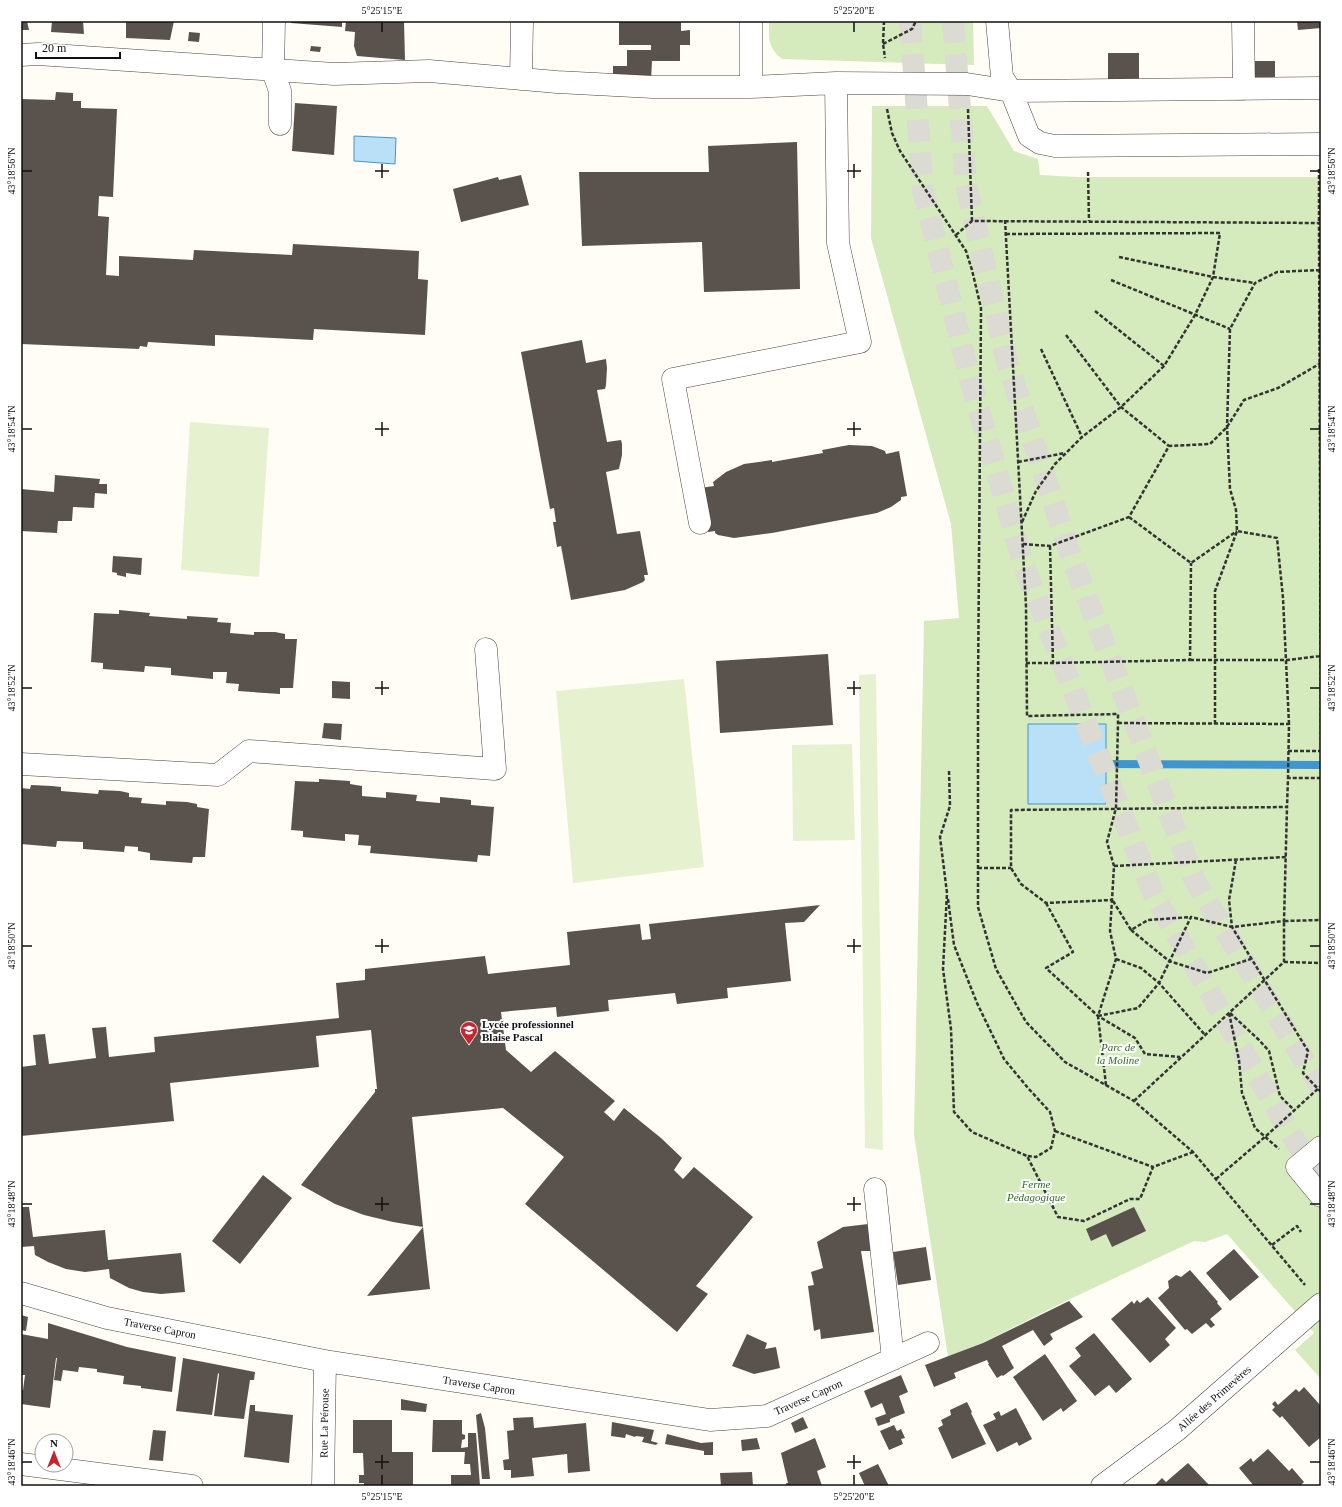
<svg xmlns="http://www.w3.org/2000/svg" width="1342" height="1507" font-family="'Times New Roman',serif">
<rect width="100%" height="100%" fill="#fffdf5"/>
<!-- green -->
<path fill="#d5ebbd" d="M769,21h204l1,44 -192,-6c-15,-12 -13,-21 -13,-38z
M872,106h115l27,45 24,8 2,16 37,2h244v969l-24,21 24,31v181l-26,-29 19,-17 -87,-99 -22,8 -11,-1 -124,58 -88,44 -34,14 -34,-223 10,-513 35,-3 -8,-94 -80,-286z"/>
<!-- pitch -->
<path fill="#e6f2cf" d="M190,422l79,6 -10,149 -78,-7z
M876,674l7,476 -18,-2 -6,-473z
M684,679l20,188 -131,16 -17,-192z
M852,744l3,96 -62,1 -1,-96z"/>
<!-- water -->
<path fill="#b9e0f7" stroke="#3f96cf" d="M354,136l42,2 -1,26 -41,-3z
M1028,724h78v80h-78z"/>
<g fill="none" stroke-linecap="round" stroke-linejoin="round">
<!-- stream -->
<path stroke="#3f96cf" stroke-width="8" d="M1106,764l215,1"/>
</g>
<!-- building -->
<path fill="#5a524d" d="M21,21h6l2,9h-8z
M52,21h31l1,13 -33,-2z
M126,21h48l-4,19 -44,-2z
M291,21h51v6l-51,-4z
M346,21h58l1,39 -48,-4 -3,-10 1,-14 -10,-1z
M619,21h62v10l9,-1v15h-10v16h-28l-1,20 -38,-3v-12h14v-16h24v-5h-32z
M1297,21h24v7l-23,2z
M189,32l11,1 -1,9 -11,-1z
M311,46l10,1 -1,5 -10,-1z
M1108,53h31v27l-31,-1z
M1253,61h22v16h-22z
M56,92l17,1v8h8v7l36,1 -4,88 -14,-1 -1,20 11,1 -3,58 13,1v-20l74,4 1,-10 98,5 1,-11 126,7 -1,28 10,1 -3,55 -111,-6 -1,11 -98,-5v11l-67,-4 -1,5 -7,-1 -1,3 -118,-5v-245l34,1z
M295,103l42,3 -3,49 -42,-4z
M797,142l3,147 -96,3 -2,-50 -120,4 -3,-74h130l-1,-26z
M521,175l8,30 -68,17 -8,-33 45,-12 1,3z
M582,340l4,23 20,-4 1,9 -1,17 -1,4 -8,1 10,52 14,-2 1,4v11l-3,14 -13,3 11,62 23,-3 8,44h-4l1,5 -2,2 -18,8 -54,10 -10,-54 -4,1 -4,-25h3l-2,-14 -4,1 -29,-157z
M849,445l23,1 13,5 1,3 13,-3 8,45 -6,1v3l-10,7 -14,6 -105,20 -38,5 -16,-3 -3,-2v-2l-7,1 -8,-44 14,-2 -1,-4 13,-10 18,-8 28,-4v2l51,-9 -1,-3z
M55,475l45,4 -1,5h8v10l-12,-1 -1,15 -21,-1 -1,14h-14l-1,12 -36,-2v-42l33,3z
M113,556l29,2 -1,17 -15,-2v4l-9,-2v-2l-5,-1z
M119,610l31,3 -1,3 38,3v-3l31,2 -1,4 14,1 -1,10 24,2v-3h21l10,2v5h12l-4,49h-13v6l-42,-3 1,-7 -13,-1 1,-11h-14v7l-42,-4v-7l-26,-2 -1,6 -41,-3v-6l-12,-1 3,-49 25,1z
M828,654l5,71 -113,8 -4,-72z
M332,681l18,1v17l-18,-1z
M324,723l18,1 -1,16 -19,-2z
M319,779l31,2v3l12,2v10l24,2v-6l21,2 10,1 -1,6 24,2v-6l22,2 9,1v5l23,2 -4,49 -12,-1 -1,7 -107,-9 1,-7 -13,-1 1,-10 -14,-1v7l-42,-4v-6l-12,-1 4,-49 24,1z
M31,785l21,1 9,1v4l37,3 1,-4 21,1 9,2v4l13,1 -1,5 25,2v-4l21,1 10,2v3l12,2 -4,48h-12l-1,6 -42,-3v-7l-12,-2v-4l-13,-1 -1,6 -41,-3v-7l-26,-1 -1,6 -35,-3v-56l9,1z
M820,905l-16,17 -19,1 6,58 -64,7 1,10 -51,6 -2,-11 -67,7 1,11 -52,6 -1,-10 -55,5 5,38 25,22 24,-21 60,50 -11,11 10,9 10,-13 37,30 21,20 -8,12 9,9 11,-12 59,50 -57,69 12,8 -31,38 -152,-128 39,-47 -61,-49 -91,9 11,110 -30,-5 -29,-7 -29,-11 -34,-19 74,-93v-3h2l-6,-59 -55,6 3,31 -149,16 4,38 -153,15v-69l15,-2 -3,-30 12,-1 4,30 47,-6 -4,-30 14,-1 3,30 46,-5 -1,-15 185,-19 -3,-35 29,-3v-11l120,-13 3,18 82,-9 -3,-33 73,-8 2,16 9,-1 -2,-15z
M263,1175l29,23 -52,66 -28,-23z
M21,1207h8l4,30 72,-7 3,30 73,-7 4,39 -24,2 -18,-2 -14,-4 -19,-10 -1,-9 -24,3 -19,-3 -18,-7 -13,-7 -1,-9 -13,1z
M1134,1207l12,24 -34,16 -6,-13 -15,7 -5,-12z
M868,1224l5,27h-12l13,81 -53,7 -1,-10 -6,2 -6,-45 6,-1 -3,-13 12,-4 -6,-26 26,-15z
M423,1227l7,62 -63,7z
M926,1247l5,33 -33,5 -5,-33z
M1234,1249l25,28 -29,24 -24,-28z
M1190,1270l28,32 -1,1 5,6 -12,10 5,6 -4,3 -5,-5 -14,11 -5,-5 -2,1 -27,-32 11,-10 -1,-7 8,-6 5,2z
M1148,1297l28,31 -11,11 5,6 -20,18 -39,-44 21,-18 2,3 3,-4 3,3z
M1069,1301l14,16 -33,17 3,5 -9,7 -11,-16 -31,16 12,22 -11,8 -1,-1 -5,3 -9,-14h1l-2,-4 -33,13 2,5 -22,9 -9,-22 58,-22z
M21,1315l7,2 -2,14 -5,-1z
M48,1323l79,24 49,10 -4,35 -31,-4v-2l-18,-2 1,-8 -27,-4v-3l-18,-2 -1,5 -15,-2 -2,11 -7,-1 3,-22h-1l-6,50 -29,-4v-14h2l2,-15h-4v-41l27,5z
M1094,1333l38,46 -16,14 -7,-8 -14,11 -26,-30 12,-10 -6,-8z
M747,1334l20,9 -2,6 11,-2 4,21 -26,6 -22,-8z
M1045,1354l32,47 -14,11 -2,-4 -18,13 -30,-44z
M183,1358l72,14 -1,8h-4l-6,39 -30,-3 5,-42 -1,-1 -6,42 -36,-4z
M901,1375l7,17 -9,4 6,17 -15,6v3l-12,4 -3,-8 11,-4 -4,-11 -11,5 -7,-17z
M1304,1387l17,19v31l-12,10 -27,-31 -2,2 -8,-8 3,-3 -3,-3 3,-3 3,4 18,-16 3,3z
M401,1399l26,5 -1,8 -25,-2z
M967,1402l5,10 -1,1 15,31 -34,15 -14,-31 5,-3 -2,-5 10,-5 -1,-5z
M250,1405h5v6l38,4 -4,48 -45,-6z
M1016,1408l16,31 -13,7 -2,-4 -20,10 -14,-27 13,-6 -3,-5 6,-3 2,5z
M481,1413l4,15 5,51h-8l-6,-64z
M533,1417l1,11 52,-5 4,48 -22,2 -1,-19 -35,4 2,18 -23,2v-8h-7l-1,-10 6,-1 -2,-28 7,-1 -1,-12z
M803,1417l5,11 -13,5 -4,-10z
M353,1420h39v32h21v34h-49v-3h-5v-8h5l-1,-22h-10z
M433,1420h29v14l3,1v4l-3,1 -1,8 7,-1v-14h8l4,53h-29v-11h20l-1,-11h-6l1,-12h-33z
M612,1422l42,8 -3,11 7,2 -2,2 -14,-3 2,-5 -8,-1 -1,1 -9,-3 -1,4 -14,-2z
M894,1425l3,6 4,-2 4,9 -4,1 2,5 -14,6 -9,-19z
M153,1430l13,1 -3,30 -14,-1z
M667,1434l34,9 12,-1v13h-9v-4l-39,-7z
M757,1438l3,11 -18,2 -1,-11z
M815,1438l11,29 -9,4 5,15h-35l-1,-3h2l-7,-30z
M1268,1449l21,22 3,-3 12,14 -4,4h-46l-15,-18 12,-10 2,4z
M1188,1463l22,23h-56l8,-8 4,4z
M878,1464l11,22h-24l-6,-13z
M752,1472l1,14h-32l-1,-13z"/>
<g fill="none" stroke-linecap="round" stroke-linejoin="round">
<!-- highway-tunnel -->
<path stroke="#dbdad3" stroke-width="22" stroke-dasharray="22 11" stroke-linecap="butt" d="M910,21l13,169 47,189 54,187 130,329 135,236 32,49
M953,21l13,163 41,178 64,194 124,325 126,207"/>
<defs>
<path id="minor" d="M274,21l-1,50 7,20v33
M997,21l5,56 9,14 18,45 11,7 15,3 266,-2
M1243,21l1,68
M21,55l17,-1 296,20 95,-3 128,11 96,5h98l85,-4 131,1 44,7 310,-3
M521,79l1,-58
M751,87v-66
M700,523l-27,-144 187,-37 -22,-99 -2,-160
M21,764l197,11 31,-24 246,18 -9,-120
M1321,1147l-24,20 24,29
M875,1189l18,170
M21,1293l86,25 218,43 385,59 57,-4 161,-73
M21,1464l171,22
M323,1486l2,-125
M1102,1486l75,-56 144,-126"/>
</defs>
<!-- minor casing -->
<use href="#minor" stroke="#444" stroke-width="23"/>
<!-- path -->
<path stroke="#333" stroke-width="2.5" stroke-dasharray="4 2" stroke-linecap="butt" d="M884,21l-1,23 2,14
M883,44l29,-15 4,-8
M887,109l5,24 8,18 66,100 6,19 9,38 -3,380v219l18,62 30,53 39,40 69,39 59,51 112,133
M968,109l4,112
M1319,169v54l2,-1
M1088,172l1,49
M1005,220l21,386 1,110 91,-2v9l-2,85 -9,34 7,24 -2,34 -66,3 -25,-19 -10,-16v-58l276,-3 1,-29h33
M1006,234l214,-1 -7,44 -18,38 -31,51 -43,41 -39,30 -27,27 -19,27 -14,31
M956,235l16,-14 347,2 2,526
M1119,257l94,20 42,6
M1111,280l119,49
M1095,311l69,55
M1066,335l55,72 48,39
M1041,349l41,88
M1018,462l47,-9
M1129,517l62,46 46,-32
M1023,544l27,2 79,-29 40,-71 41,-2 17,-17 17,-27 34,-12 43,-25
M1050,546l3,117 137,-3 1,-97
M1190,660h97l34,-4
M1026,663h27
M1118,723l171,1 -1,54
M1215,724v-133l22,-60
M1289,724l-6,-126 -6,-60 -40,-7 -1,-21 -6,-21 -3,-62 3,-98 25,-46 22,-11 42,-2
M1288,751h33
M949,771l1,35 -10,31 7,56 -4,76 8,60 3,83 18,20 55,24 31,61 26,4 46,-22h10l13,-32 40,-15
M1236,860l-7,40 3,27 76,124 -5,22 18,19
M1114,866l172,-9
M978,868h33
M948,899l6,46 23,58 27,56 24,29 22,24 5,19 -4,17 -15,9 -9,-1
M1113,901l18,29 17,-10 43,-3
M1046,903l27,49 -27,16 52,48 37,22 10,16 35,3
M1131,930l38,31 38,12 44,-14
M1116,959l25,9 18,15 46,52
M1284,962l37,1
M1229,1013l10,47 3,33 13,35 24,21
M1230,1013l29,27 10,11 11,45 14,14
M1098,1016l40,-8 21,-25 32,-66 41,10 52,-6 3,-114
M1106,1085l-8,-69 18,-57 -6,-28 2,-31
M1134,1101l150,-139v-41l37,-1
M1055,1131l98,36
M1216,1179l50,-43 55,-50
M1272,1245l25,-19 4,6"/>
<!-- minor -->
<use href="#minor" stroke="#fff" stroke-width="22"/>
</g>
<!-- ticks -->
<path fill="none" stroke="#111" stroke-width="1.5" d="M382,22v10M854,22v10M382,164v14M854,164v14M22,171h10M375,171h14M847,171h14M1310,171h10M382,422v14M854,422v14M22,429h10M375,429h14M847,429h14M1310,429h10M382,681v14M854,681v14M22,688h10M375,688h14M847,688h14M1310,688h10M382,939v14M854,939v14M22,946h10M375,946h14M847,946h14M1310,946h10M382,1197v14M854,1197v14M22,1204h10M375,1204h14M847,1204h14M1310,1204h10M382,1455v14M854,1455v14M22,1462h10M375,1462h14M847,1462h14M1310,1462h10M382,1475v10M854,1475v10"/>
<!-- icons -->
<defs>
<symbol id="school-pin" viewBox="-11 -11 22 30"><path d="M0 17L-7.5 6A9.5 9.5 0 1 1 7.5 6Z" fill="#c4262e" stroke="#fff"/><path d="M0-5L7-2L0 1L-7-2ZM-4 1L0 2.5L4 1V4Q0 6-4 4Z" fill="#fff"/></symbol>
</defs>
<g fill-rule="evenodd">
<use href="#school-pin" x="459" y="1020" width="20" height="27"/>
</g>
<g text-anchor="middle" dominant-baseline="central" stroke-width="4" stroke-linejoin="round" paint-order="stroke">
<!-- poi labels -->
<g font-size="11" font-weight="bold" fill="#111" stroke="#fff" text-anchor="start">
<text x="482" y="1024">Lycée professionnel<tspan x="482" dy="13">Blaise Pascal</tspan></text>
</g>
<!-- park labels -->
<g font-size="11" font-style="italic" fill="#2f6b1f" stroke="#fff">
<text x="1118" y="1047">Parc de<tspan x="1118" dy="13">la Moline</tspan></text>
<text x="1036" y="1184">Ferme<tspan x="1036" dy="13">Pédagogique</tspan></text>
</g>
<!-- street labels -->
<g font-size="11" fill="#111" stroke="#fff">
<text transform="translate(160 1328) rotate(11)">Traverse Capron</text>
<text transform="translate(479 1385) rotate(9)">Traverse Capron</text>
<text transform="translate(808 1397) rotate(-24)">Traverse Capron</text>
<text transform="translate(1214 1398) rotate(-41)">Allée des Primevères</text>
<text transform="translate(324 1423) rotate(-89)">Rue La Pérouse</text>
</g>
</g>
<!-- border -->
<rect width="1342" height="1507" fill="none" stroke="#ffffff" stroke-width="44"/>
<!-- north arrow -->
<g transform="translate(54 1453)"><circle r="19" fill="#ffffff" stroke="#a0a0a0"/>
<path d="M0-3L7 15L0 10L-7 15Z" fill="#c4262e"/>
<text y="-6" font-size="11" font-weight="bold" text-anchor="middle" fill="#111111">N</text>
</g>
<!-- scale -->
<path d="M36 52v6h84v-6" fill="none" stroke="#111111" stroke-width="2"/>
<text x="42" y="52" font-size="12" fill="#111111" stroke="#ffffff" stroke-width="3" paint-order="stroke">20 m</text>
<rect x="22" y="22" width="1298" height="1463" fill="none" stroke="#111" stroke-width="1.5"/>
<g font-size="10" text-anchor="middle" fill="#111">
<text x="382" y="14">5°25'15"E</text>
<text x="854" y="14">5°25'20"E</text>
<text transform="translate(11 171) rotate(-90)" y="4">43°18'56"N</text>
<text transform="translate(1331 171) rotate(-90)" y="4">43°18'56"N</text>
<text transform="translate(11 429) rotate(-90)" y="4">43°18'54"N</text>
<text transform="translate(1331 429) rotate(-90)" y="4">43°18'54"N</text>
<text transform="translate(11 688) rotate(-90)" y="4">43°18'52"N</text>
<text transform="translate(1331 688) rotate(-90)" y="4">43°18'52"N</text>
<text transform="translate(11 946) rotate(-90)" y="4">43°18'50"N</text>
<text transform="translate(1331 946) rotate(-90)" y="4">43°18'50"N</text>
<text transform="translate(11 1204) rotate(-90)" y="4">43°18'48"N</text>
<text transform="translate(1331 1204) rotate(-90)" y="4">43°18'48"N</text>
<text transform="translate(11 1462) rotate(-90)" y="4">43°18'46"N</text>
<text transform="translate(1331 1462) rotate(-90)" y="4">43°18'46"N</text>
<text x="382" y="1500">5°25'15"E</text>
<text x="854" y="1500">5°25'20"E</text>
</g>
</svg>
